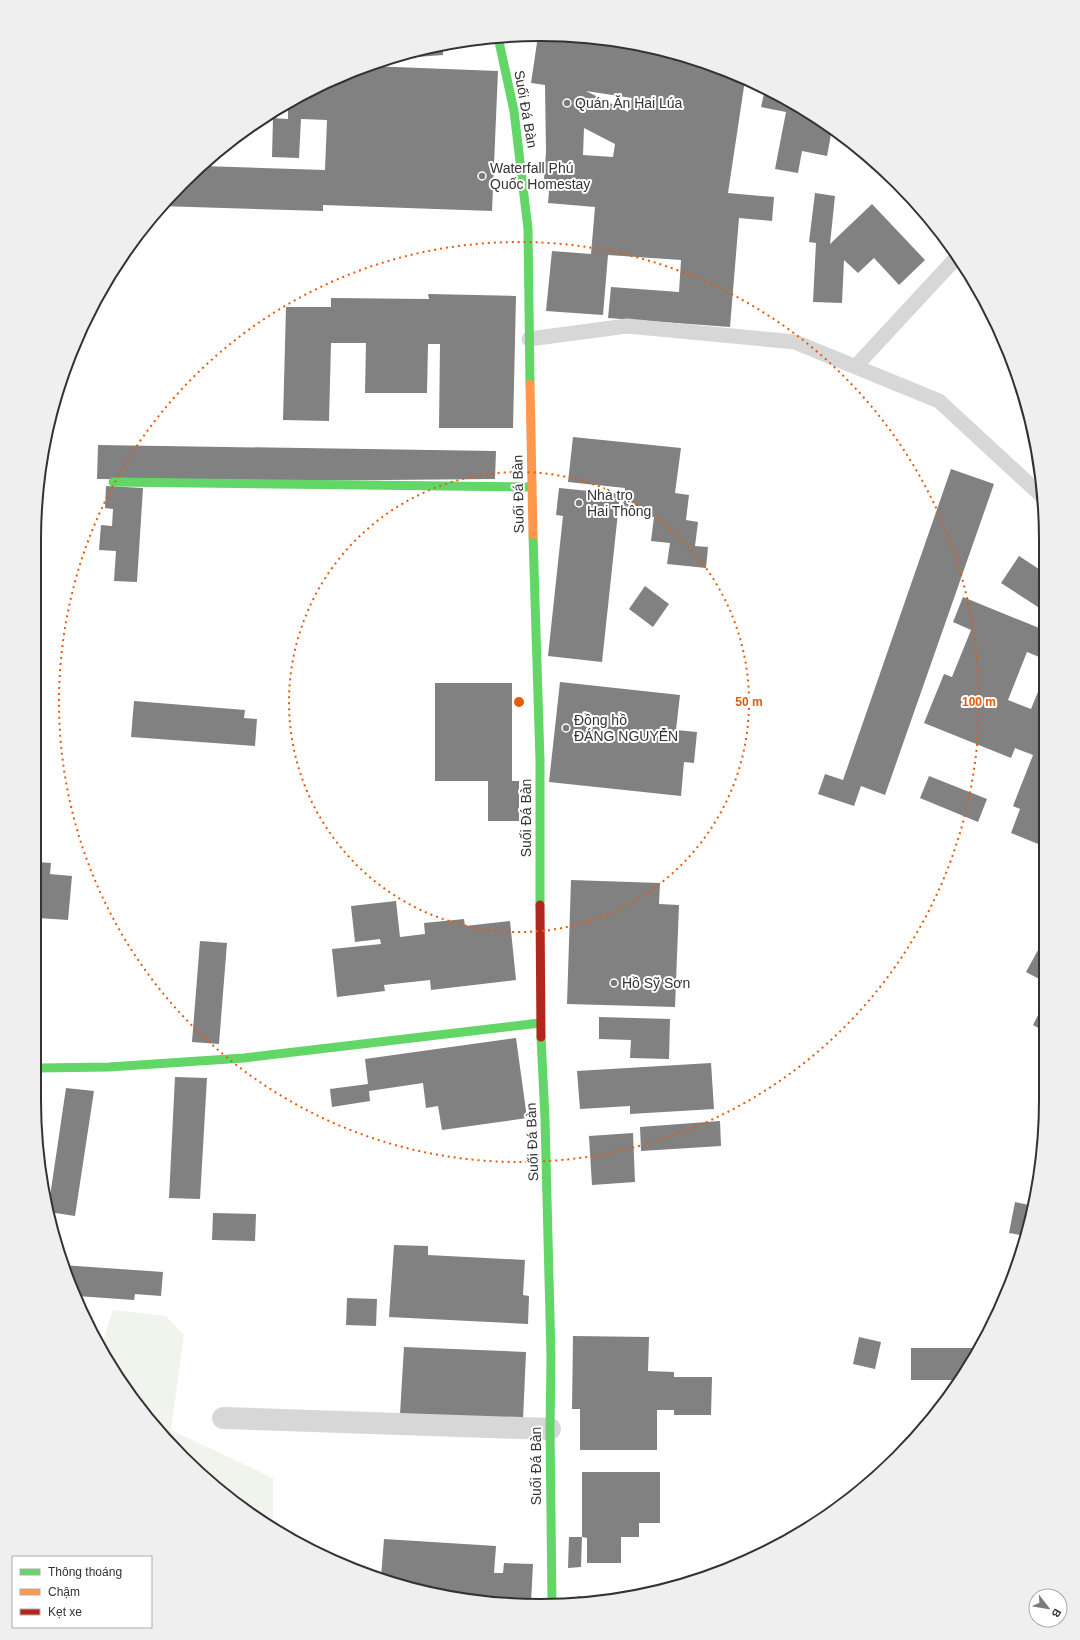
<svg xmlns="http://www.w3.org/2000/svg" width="1080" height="1640" font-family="Arial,sans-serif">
<rect width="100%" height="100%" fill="#fff"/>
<!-- green -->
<path fill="#f0f4ed" d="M113,1310l53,6 18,19 -13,95 102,48v47l-41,-24 -72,-67 -41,-53 -17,-36z"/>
<!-- building -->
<path fill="#818181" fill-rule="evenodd" d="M538,36l36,6v-5l32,1 77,18v2l20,3 42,19 -17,113 46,4 -2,24 -33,-3 -9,109 -122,-9 3,-31 68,5 2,-32 -73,-5 -5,60 -57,-4 6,-60 39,3 4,-47 -47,-4 2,-23 -6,-1 2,-27 -1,-67 -14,-2zM586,91l46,7 -4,14zM584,128l31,16 -2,13 -30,-2z
M443,46v9l-53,4 19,-8z
M369,66l129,5 -6,140 -169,-6v6l-163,-5 43,-40 122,4 2,-50 -26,-1 -2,39 -27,-1 1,-39 15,1v-15l24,-15h16v-7z
M765,89l28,13 39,27 -5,27 -25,-5 -4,22 -23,-4 11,-57 -25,-5z
M815,193l20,3 -5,48 42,-40 53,56 -26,25 -25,-27 -16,15 -14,-13 -2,43 -29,-1 3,-59 -7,-1z
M428,294l88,2 -3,132h-74l1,-84h-12l-1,49h-62l1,-50h-35l-2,78 -46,-1 3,-113h45v-9l98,1z
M573,437l108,11 -6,45 14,2 -3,25 12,2 -3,24 13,1 -2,21 -39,-4 3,-21 -19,-2 3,-24 -32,-3 3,-26 -57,-6z
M98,445l398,6 -1,28 -222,2 -176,-2z
M951,469l43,15 -109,311 -24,-9 -7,20 -36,-12 7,-20 18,6z
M106,486l37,2 -6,94 -23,-1 2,-30 -17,-1 2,-25 11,1 1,-17 -8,-1z
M559,488l61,6 -18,168 -54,-6 15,-140 -7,-1z
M1019,556l26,17 -1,38 -43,-28z
M645,586l24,18 -16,23 -24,-18z
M963,597l81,33v29l-17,-7 -19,48 23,9 13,-32 -1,169 -32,-13 9,-24 -7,-3 20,-51 -18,-7 -4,10 -87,-35 20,-49 8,3 19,-47 -18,-8z
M560,682l120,13 -4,35 21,2 -3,31 -10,-1 -3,34 -132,-14z
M435,683h77v98h7v40h-31v-40h-53z
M134,701l111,9 -1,8 13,1 -2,27 -124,-9z
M929,776l58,23 -9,23 -58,-24z
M38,862l13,1 -1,11 22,2 -4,44 -30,-2z
M571,880l89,3 -1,21 20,1 -4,102 -108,-3z
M396,901l4,36 25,-3 -1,-11 40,-4 1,7 45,-5 6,59 -85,10 -1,-10 -46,5 1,6 -48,6 -5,-48 49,-5 -1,-5 -25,3 -4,-36z
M200,941l27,2 -8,101 -27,-2z
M1043,941v40l-17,-9z
M1042,1007v23l-9,-5z
M599,1017l71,2 -1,40 -39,-1 1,-18 -32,-1z
M516,1038l11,80 -85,12 -4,-24 -12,2 -3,-25 -54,8 1,10 -38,6 -2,-18 38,-5 -3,-25z
M711,1063l3,46 -84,5v-8l-50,3 -3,-38z
M175,1077l32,1 -7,121 -31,-1z
M66,1088l28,3 -19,125 -26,-4 -1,-2z
M720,1121l1,25 -80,5 -1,-24z
M633,1133l2,49 -43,3 -3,-49z
M1015,1202l19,4 -7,30 -18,-3z
M213,1213l43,1 -1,27 -43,-1z
M394,1245l34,1v9l97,5 -2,35 6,1 -1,28 -139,-7z
M62,1265l101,7 -2,24 -26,-2 -1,6 -57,-4z
M347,1298l30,1 -1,27 -30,-1z
M573,1336l76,1 -1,34 26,1v5h38l-1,38h-37v-5h-17v40h-77v-41h-8z
M859,1337l22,5 -6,27 -22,-5z
M404,1347l122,5 -3,68 -123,-6z
M911,1348h67l-22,32h-45z
M582,1472h78v51h-21v14h-18v26h-34v-25l-5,-1z
M569,1537h13l-1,30 -13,1z
M384,1539l112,7 -2,27h9l1,-10 29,1 -2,39 -25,2 -65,-9 -60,-18z
M578,1596l16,3 -17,1z"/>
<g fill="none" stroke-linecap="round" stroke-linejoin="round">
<!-- lane -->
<path stroke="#d7d7d7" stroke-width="15" d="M529,339l98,-13 168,16 144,59 104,96
M856,366l101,-109"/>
<!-- street -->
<path stroke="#d7d7d7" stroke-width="22" d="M223,1418l327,11"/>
<!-- fast -->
<path stroke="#63d668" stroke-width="9" d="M498,37l16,74 14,118 2,155
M113,482l419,5
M533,535l7,226v144
M541,1037l4,82 6,238 -1,72 2,173
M38,1068l71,-1 135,-9 296,-35"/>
<!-- slow -->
<path stroke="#ff974d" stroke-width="9" d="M530,384l3,151"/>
<!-- jam -->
<path stroke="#b3261e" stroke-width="9" d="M540,905l1,132"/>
</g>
<!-- distance rings -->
<g fill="none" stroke="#e8590c" stroke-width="2" stroke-dasharray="2 4">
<circle cx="519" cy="702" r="230"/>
<circle cx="519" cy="702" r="460"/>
</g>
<!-- markers -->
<g fill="#7a7a7a" stroke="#fff" stroke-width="1.5">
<circle cx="567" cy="103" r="4"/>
<circle cx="482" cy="176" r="4"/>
<circle cx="579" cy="503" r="4"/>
<circle cx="566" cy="728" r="4"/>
<circle cx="614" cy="983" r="4"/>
</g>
<g text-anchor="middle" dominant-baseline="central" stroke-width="4" stroke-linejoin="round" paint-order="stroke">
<!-- poi labels -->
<g font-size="14" fill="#333" stroke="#fff" text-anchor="start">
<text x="575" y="103">Quán Ăn Hai Lúa</text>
<text x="490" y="168">Waterfall Phú<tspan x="490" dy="16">Quốc Homestay</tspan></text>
<text x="587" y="495">Nhà trọ<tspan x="587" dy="16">Hai Thông</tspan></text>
<text x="574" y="720">Đồng hồ<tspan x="574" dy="16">ĐÁNG NGUYỄN</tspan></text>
<text x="622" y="983">Hồ Sỹ Sơn</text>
</g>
<!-- street labels -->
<g font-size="14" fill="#333" stroke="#fff">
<text transform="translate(526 109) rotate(80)">Suối Đá Bàn</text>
<text transform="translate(518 494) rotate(-91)">Suối Đá Bàn</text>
<text transform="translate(526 818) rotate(-90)">Suối Đá Bàn</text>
<text transform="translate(532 1142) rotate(-92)">Suối Đá Bàn</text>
<text transform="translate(536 1466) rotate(-90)">Suối Đá Bàn</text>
</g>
</g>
<!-- crop -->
<path d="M0 0H1080V1640H0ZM540 41H540A499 499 0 0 1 1039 540V1100A499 499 0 0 1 540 1599H540A499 499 0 0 1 41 1100V540A499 499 0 0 1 540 41Z" fill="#efefef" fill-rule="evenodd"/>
<path fill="none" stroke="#333" stroke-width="2" d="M540 41H540A499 499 0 0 1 1039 540V1100A499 499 0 0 1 540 1599H540A499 499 0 0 1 41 1100V540A499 499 0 0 1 540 41Z"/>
<circle cx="519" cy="702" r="6" fill="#e8590c" stroke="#fff" stroke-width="2"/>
<g font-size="12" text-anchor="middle" font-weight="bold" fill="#e8590c" stroke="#fff" stroke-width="4" stroke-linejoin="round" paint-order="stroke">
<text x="749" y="706">50 m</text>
<text x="979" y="706">100 m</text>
</g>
<!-- legend -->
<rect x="12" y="1556" width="140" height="72" fill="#ffffff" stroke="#adadad"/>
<rect x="20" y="1569" width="20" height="6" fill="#63d668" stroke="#adadad"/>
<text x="48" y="1576" font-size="12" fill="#333333">Thông thoáng</text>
<rect x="20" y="1589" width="20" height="6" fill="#ff974d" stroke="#adadad"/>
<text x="48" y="1596" font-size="12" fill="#333333">Chậm</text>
<rect x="20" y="1609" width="20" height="6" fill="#b3261e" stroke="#adadad"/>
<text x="48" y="1616" font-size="12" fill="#333333">Kẹt xe</text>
<!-- north arrow -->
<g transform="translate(1048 1608) rotate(121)"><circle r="19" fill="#ffffff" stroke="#adadad"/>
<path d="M0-3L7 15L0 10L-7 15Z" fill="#7a7a7a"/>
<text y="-6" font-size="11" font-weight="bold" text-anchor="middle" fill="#333333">B</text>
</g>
</svg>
